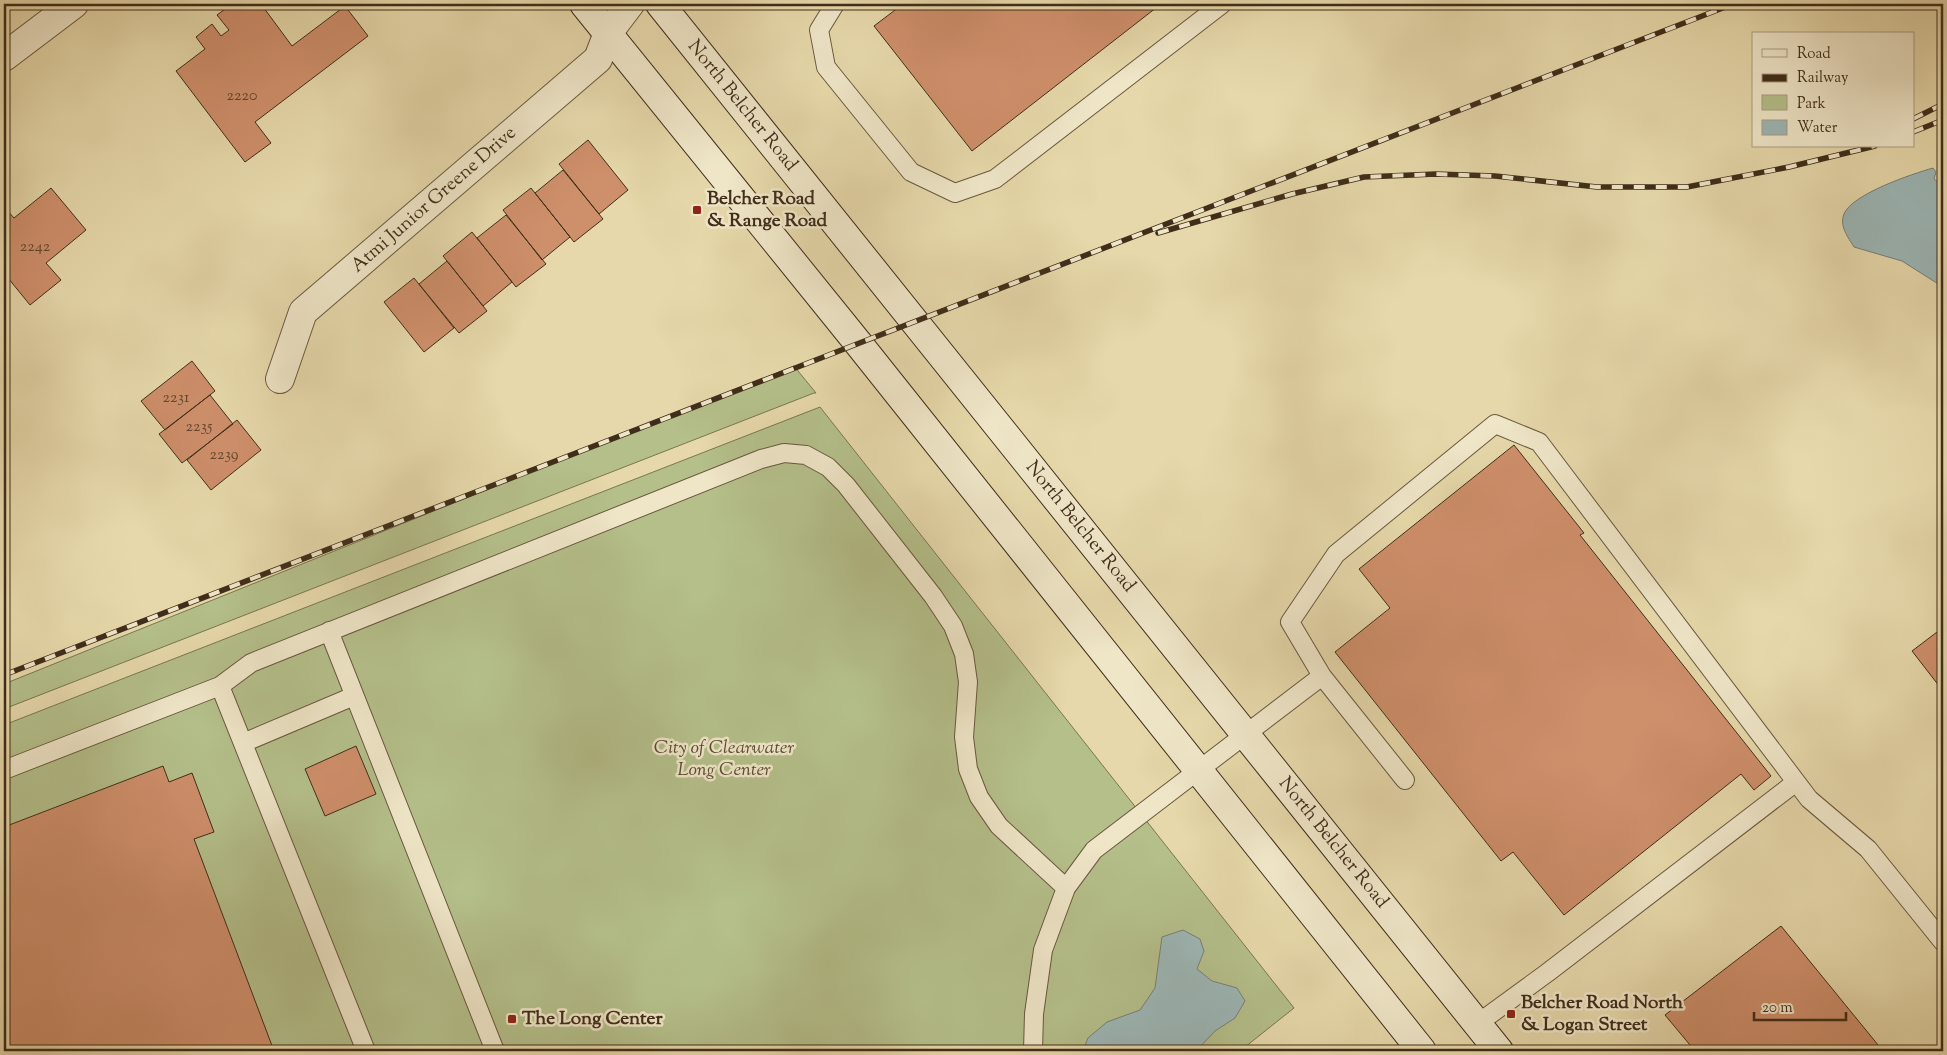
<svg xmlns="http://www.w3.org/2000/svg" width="1947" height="1055" font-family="'Sorts Mill Goudy',serif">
<rect width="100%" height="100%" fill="#e6d8aa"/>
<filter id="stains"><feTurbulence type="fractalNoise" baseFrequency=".004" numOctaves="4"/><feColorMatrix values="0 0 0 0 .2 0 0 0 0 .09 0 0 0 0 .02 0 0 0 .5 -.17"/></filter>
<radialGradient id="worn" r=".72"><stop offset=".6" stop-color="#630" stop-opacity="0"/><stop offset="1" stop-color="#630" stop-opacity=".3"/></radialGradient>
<!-- green -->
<path fill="#b4bf8a" stroke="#7a7652" d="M794,366l22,27h-2l-810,316v-25z
M820,407l474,601 -54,43h-1236v-326z"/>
<!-- water -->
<path fill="#9cb6b5" stroke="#777f77" d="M1933,168l3,4 -2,7 9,7v101l-41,-26 -48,-14c-6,-10 -15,-21 -10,-33 8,-20 68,-40 89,-46z
M1183,930l17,9 4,12 -7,18 15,12 25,7 8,13 -10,17 -20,13 -19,20h-113l5,-13 19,-16 33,-12 15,-22 7,-51z"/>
<!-- building -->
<path fill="#ce8f6b" stroke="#402d1a" d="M232,4h29l31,42 53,-40 23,30 -113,86 16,21 -26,19 -69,-91 29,-22 -9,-12 16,-13 9,12 8,-6 -12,-15z
M903,4h258l-189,147 -98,-125z
M588,140l40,50 -29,24 -40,-50z
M563,170l40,49 -29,23 -39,-49z
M51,188l35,42 -40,33 15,17 -31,25 -26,-32v-64l1,-1 9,10z
M531,188l39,49 -28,23 -39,-50z
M506,215l40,49 -30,23 -39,-49z
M472,232l40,50 -29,24 -40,-50z
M447,261l40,50 -28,22 -40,-49z
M414,278l40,50 -30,24 -40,-50z
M192,361l23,30 -50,39 -24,-29z
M210,395l23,29 -51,39 -23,-29z
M237,420l24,30 -50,40 -24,-30z
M1514,445l70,88 -4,2 191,241 -17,14 -13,-16 -177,141 -51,-63 -12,9 -166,-209 55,-44 -31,-39z
M1941,629l2,2v60l-31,-40z
M356,746l20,48 -51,22 -20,-47z
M163,766l6,16 23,-9 22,59 -20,7 80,212h-270v-224z
M1781,926l102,125h-188l-30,-36z"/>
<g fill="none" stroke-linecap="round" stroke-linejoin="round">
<defs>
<path id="service" d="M835,4l-16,26 7,37 85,105 44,21 40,-14 227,-175
M329,631l166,420
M1322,676l83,104
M220,686l146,365
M243,743l111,-47
M4,770l216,-84 31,-23 510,-204 23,-6 22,2 22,12 18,18 87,111 20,30 11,28 4,28 -4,55 4,32 11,28 20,29 67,62
M1477,1024l70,-51 249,-191
M1033,1051l1,-37 9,-64 23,-62 28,-38 228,-174 -32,-54 46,-68 159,-130 44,18 270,357 59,50 75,93"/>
<path id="minor" d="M4,57l70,-53
M280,379l23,-67 295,-253 10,-26 22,-29"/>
<path id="secondary" d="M584,4l274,339 564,708
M660,4l839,1047"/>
</defs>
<!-- service casing -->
<use href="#service" stroke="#6a583e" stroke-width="20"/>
<!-- minor casing -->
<use href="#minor" stroke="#6a583e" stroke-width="30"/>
<!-- secondary casing -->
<use href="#secondary" stroke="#402d1a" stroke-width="30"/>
<!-- service -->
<use href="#service" stroke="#efe6c8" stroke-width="18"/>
<!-- minor -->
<use href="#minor" stroke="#efe6c8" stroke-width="28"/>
<!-- secondary -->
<use href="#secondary" stroke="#efe6c8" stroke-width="28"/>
<defs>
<path id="rail" d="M1913,119l30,-15
M1913,132l30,-12
M1158,233l134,-39 72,-17 72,-3 59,2 102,11h90l102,-20 86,-21
M4,675l1729,-671"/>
</defs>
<!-- rail casing -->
<use href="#rail" stroke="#402d1a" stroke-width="5.5"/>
<!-- rail -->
<use href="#rail" stroke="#efe6c8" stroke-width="4" stroke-dasharray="11" stroke-linecap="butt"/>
</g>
<!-- markers -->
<g fill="#8f2418" stroke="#efe6c8" stroke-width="2">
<rect x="692" y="205" width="10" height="10" rx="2.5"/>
<rect x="1506" y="1009" width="10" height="10" rx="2.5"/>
<rect x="507" y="1014" width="10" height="10" rx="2.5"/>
</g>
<g text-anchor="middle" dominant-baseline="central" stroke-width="5" stroke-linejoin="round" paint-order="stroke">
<!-- number labels -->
<g font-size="16" fill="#64462e">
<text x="242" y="96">2220</text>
<text x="35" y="247">2242</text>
<text x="176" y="398">2231</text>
<text x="199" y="427">2235</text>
<text x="224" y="455">2239</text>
</g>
<!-- street labels -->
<g font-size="19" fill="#402d1a" stroke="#efe6c8">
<text transform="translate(742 106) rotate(51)">North Belcher Road</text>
<text transform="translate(434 200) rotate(-41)">Atmi Junior Greene Drive</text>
<text transform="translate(1080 527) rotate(51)">North Belcher Road</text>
<text transform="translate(1333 843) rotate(51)">North Belcher Road</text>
</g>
<!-- poi labels -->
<g font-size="19" font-weight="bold" fill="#402d1a" stroke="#efe6c8" text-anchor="start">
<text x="707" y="199">Belcher Road<tspan x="707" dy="22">&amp; Range Road</tspan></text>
<text x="1521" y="1003">Belcher Road North<tspan x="1521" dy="22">&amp; Logan Street</tspan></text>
<text x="522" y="1019">The Long Center</text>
</g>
<!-- park labels -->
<g font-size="19" font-style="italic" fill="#574a30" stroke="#efe6c8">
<text x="724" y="748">City of Clearwater<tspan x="724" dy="22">Long Center</tspan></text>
</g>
</g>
<!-- margin -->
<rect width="1947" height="1055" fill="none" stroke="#e6d8aa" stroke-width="20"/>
<rect x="5" y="5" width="1937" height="1045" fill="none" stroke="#402d1a" stroke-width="2.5"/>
<rect x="10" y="10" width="1927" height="1035" fill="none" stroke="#402d1a"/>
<!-- legend -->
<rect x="1752" y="32" width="162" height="115" fill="#efe6c8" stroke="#a99c82"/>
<rect x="1762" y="49" width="25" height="8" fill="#efe6c8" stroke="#a99c82"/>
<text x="1797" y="58" font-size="15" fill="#402d1a">Road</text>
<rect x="1762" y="74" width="25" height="8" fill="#402d1a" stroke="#a99c82"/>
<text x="1797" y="82" font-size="15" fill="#402d1a">Railway</text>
<rect x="1762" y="95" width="25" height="15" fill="#b4bf8a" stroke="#a99c82"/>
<text x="1797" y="108" font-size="15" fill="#402d1a">Park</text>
<rect x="1762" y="120" width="25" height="15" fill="#9cb6b5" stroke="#a99c82"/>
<text x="1797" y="132" font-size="15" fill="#402d1a">Water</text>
<!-- scale -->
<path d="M1754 1012v8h92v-8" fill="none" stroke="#402d1a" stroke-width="2.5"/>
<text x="1762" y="1012" font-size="15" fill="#402d1a" stroke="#efe6c8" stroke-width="4" paint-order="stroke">20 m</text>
<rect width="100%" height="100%" filter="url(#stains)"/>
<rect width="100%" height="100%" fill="url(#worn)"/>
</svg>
